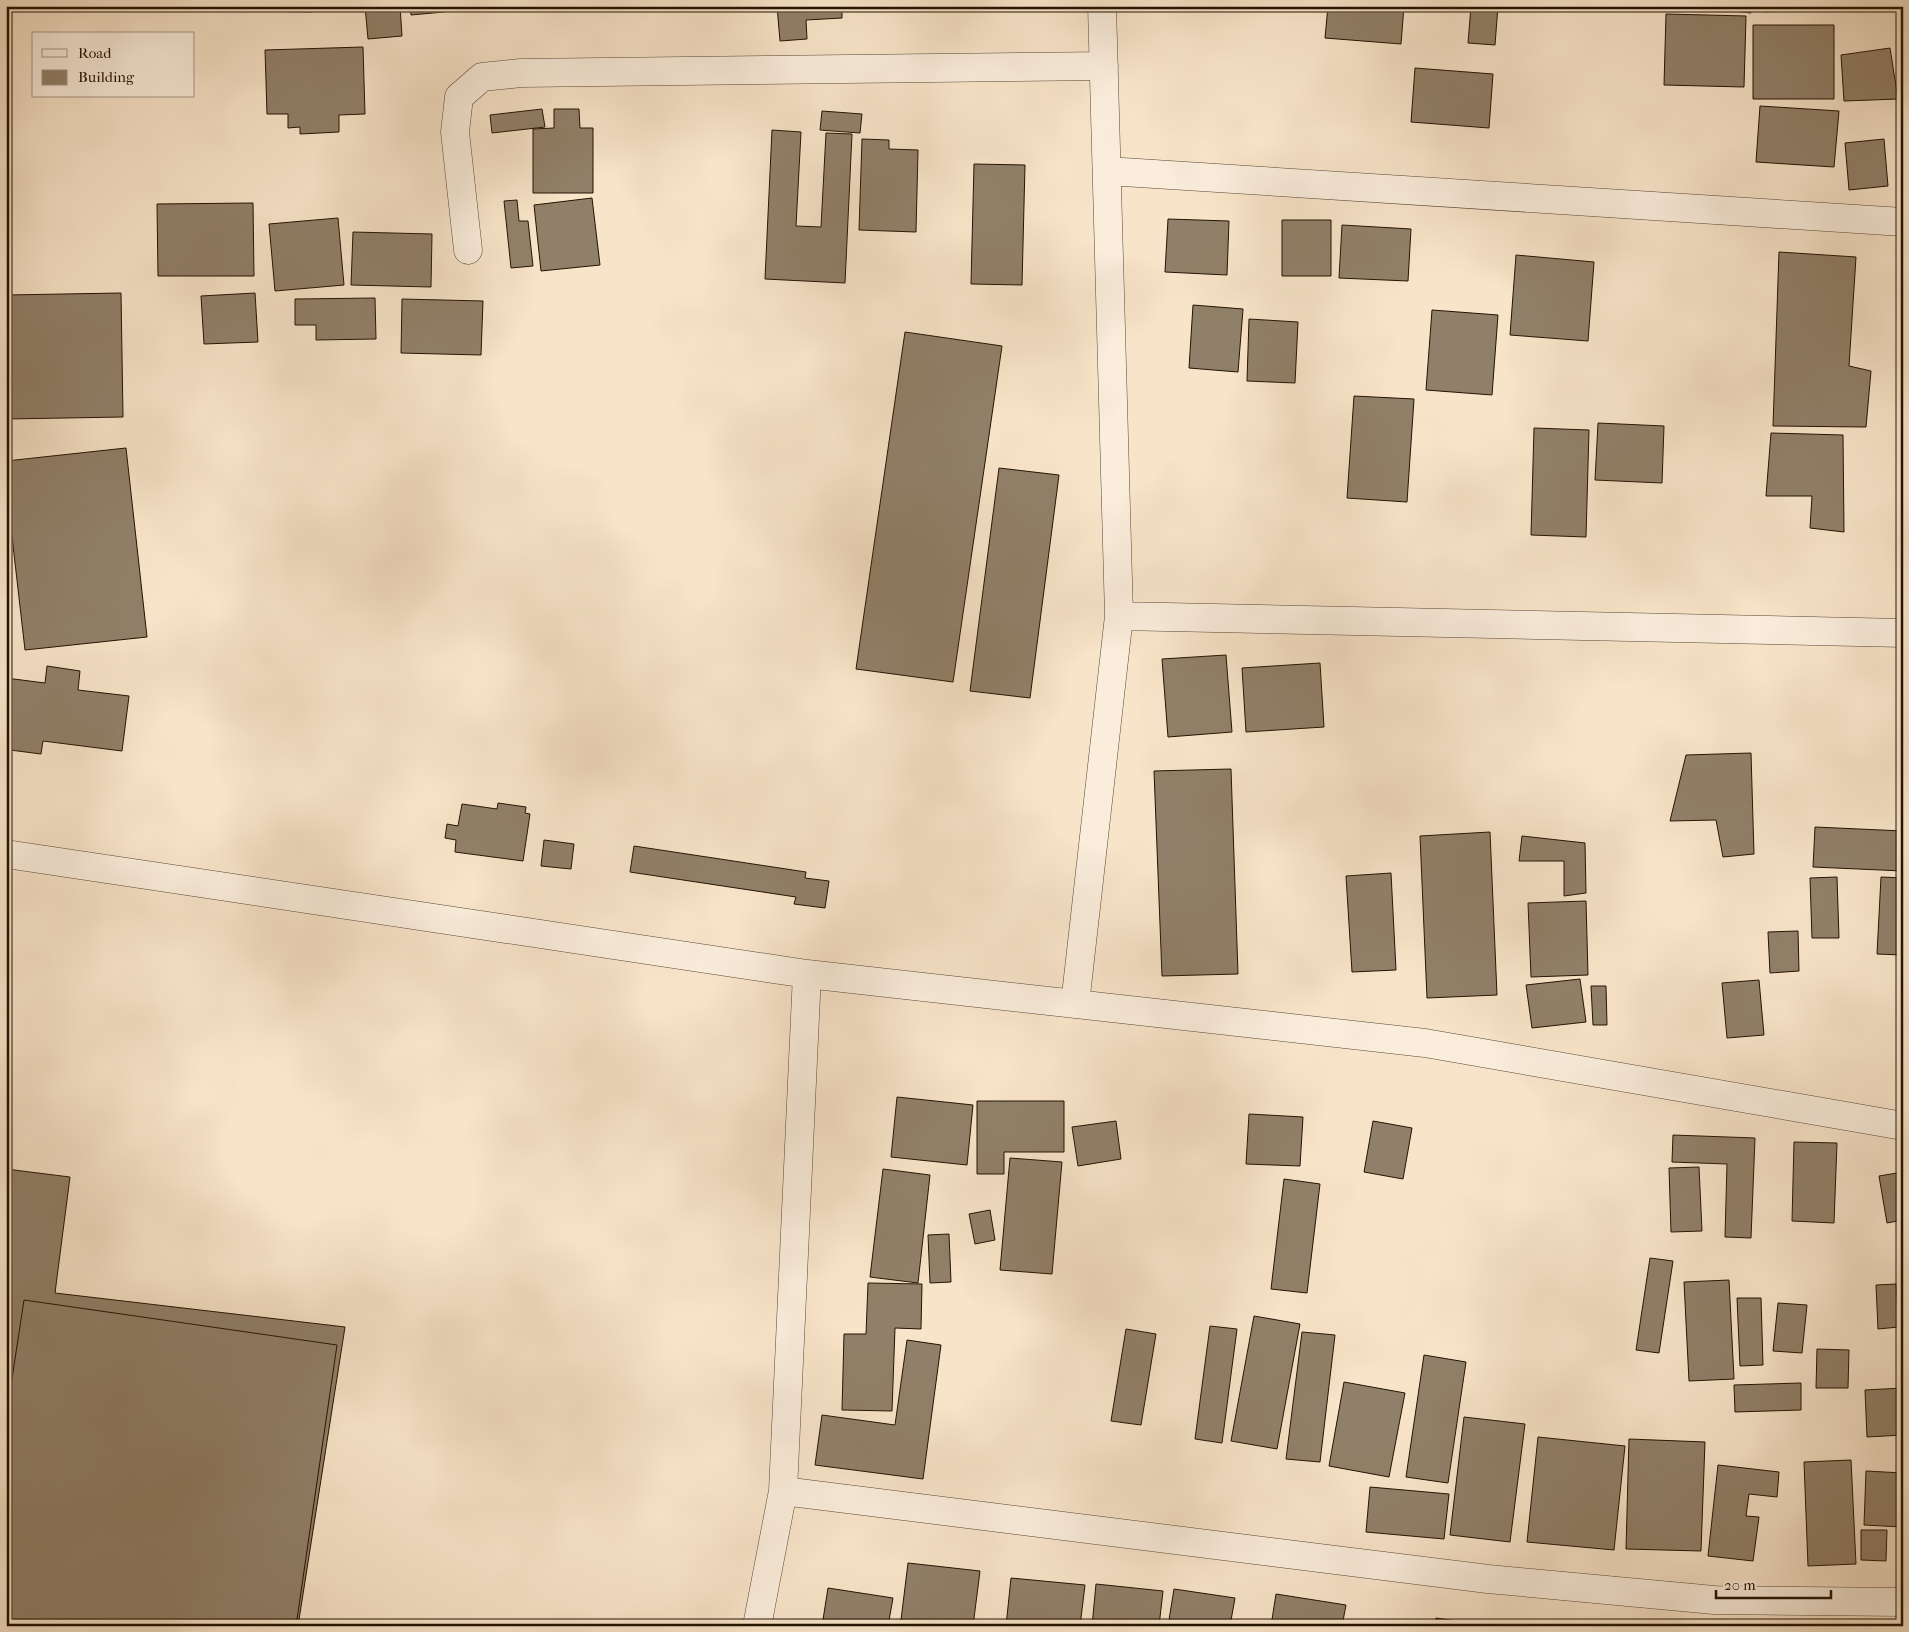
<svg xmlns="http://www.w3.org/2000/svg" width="1909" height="1632" font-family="'IM FELL French Canon',serif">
<rect width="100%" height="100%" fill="#f8e4c9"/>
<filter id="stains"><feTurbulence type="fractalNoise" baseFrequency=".004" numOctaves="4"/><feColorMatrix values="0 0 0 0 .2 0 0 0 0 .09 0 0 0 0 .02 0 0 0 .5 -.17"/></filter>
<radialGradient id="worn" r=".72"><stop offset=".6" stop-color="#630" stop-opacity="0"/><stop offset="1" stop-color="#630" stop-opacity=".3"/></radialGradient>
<!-- building -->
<path fill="#918069" stroke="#221302" d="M258,6h54v6l-54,-1z
M365,6h35l2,30 -34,3z
M410,6h34v6l-33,3z
M777,6h65v12l-36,2 1,19 -27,2z
M1328,6h76l-3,38 -76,-6z
M1471,6h27l-3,39 -27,-2z
M1688,6h63v7z
M1764,6h25v5l-25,1z
M1666,14l80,2 -2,71 -80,-2z
M1753,25h81v74h-81z
M363,47l2,67 -26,1v17l-39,2v-7l-12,1v-14h-21l-2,-64z
M1890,48l8,51 -54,2 -3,-46z
M1415,68l78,6 -4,54 -78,-6z
M1760,106l79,5 -5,56 -78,-5z
M542,109l3,18 -53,6 -2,-18z
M554,109h25l1,19h13v65h-60v-64l21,-1z
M822,111l40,3 -2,19 -40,-3z
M772,130l29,2 -5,94 25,1 5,-94 26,1 -7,149 -80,-4z
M862,139l27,1v9l29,1 -2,82 -57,-2z
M1884,139l4,47 -39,4 -4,-47z
M974,164l51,1 -3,120 -51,-1z
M592,198l8,67 -59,6 -7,-66z
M517,200l2,21h9l5,45 -22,2 -7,-67z
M253,203l1,73h-96l-1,-72z
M338,218l6,67 -69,6 -6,-67z
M1168,219l61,2 -2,54 -62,-3z
M1282,220h49v56h-49z
M1342,225l69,4 -3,52 -69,-3z
M353,232l79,2 -1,53 -80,-2z
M1779,252l77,5 -7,109 22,5 -5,56 -93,-1z
M1516,255l78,7 -6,79 -78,-6z
M121,293l2,124 -117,2v-124z
M255,293l3,49 -54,2 -3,-48z
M375,298l1,41 -60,1v-15h-21v-26z
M402,299l81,2 -2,54 -80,-2z
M1193,305l50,4 -5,63 -49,-4z
M1432,310l66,5 -6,80 -66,-5z
M1249,319l49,3 -3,61 -48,-2z
M905,332l97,14 -49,336 -97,-13z
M1354,396l60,3 -7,103 -60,-4z
M1598,423l66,3 -2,57 -67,-3z
M1534,428l55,2 -3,107 -55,-2z
M1771,433l72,2 1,97 -34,-4 2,-32h-46z
M126,448l21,189 -122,13 -19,-166v-23z
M999,468l60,7 -29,223 -60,-7z
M1226,655l6,77 -64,5 -6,-78z
M1320,663l4,64 -78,5 -4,-64z
M47,666l33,5 -2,19 51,6 -7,55 -79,-10 -2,13 -31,-4 2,-8 -6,-1v-63l39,5z
M1751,753l3,101 -31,3 -7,-37 -46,1 16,-66z
M1231,769l7,205 -76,2 -8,-205z
M498,803l28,4 -1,6 5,1 -7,47 -68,-9 1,-12 -11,-2 2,-14 11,2 4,-22 35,5z
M1815,827l88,4v40l-90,-4z
M1490,832l7,163 -70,3 -7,-162z
M1522,836l63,7 1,50 -22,3v-35h-45z
M544,840l30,4 -3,25 -30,-3z
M634,846l172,26 -1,6 24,3 -4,27 -31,-4 2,-7 -166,-25z
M1391,873l5,97 -44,2 -6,-96z
M1837,877l2,61h-27l-2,-60z
M1881,877l22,1v77l-26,-1z
M1586,901l2,74 -57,2 -3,-74z
M1798,931l1,40 -29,2 -2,-41z
M1580,979l6,43 -54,6 -6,-43z
M1759,980l5,55 -37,3 -5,-55z
M1591,986h15l1,39h-14z
M897,1097l76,8 -6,60 -76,-8z
M977,1101h87v51h-60v22h-27z
M1249,1114l54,3 -3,49 -54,-2z
M1116,1121l5,38 -43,7 -6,-39z
M1373,1121l39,7 -9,51 -39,-7z
M1673,1135l82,3 -4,100 -26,-1 2,-73 -55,-2z
M1794,1142l43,1 -3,80 -42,-2z
M1010,1158l52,4 -10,112 -52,-4z
M1699,1167l3,64 -31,1 -2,-64z
M6,1169l64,8 -15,116 290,34 -47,299h-292z
M883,1169l47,6 -12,108 -48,-6z
M1903,1172v48l-16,3 -8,-47z
M1284,1179l36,5 -13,109 -36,-4z
M990,1210l5,30 -20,4 -6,-30z
M949,1234l2,48 -21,1 -2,-48z
M1650,1258l23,3 -14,92 -23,-3z
M1729,1280l5,99 -45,2 -5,-99z
M868,1283l54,1 -1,45 -26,-1 -3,83 -50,-1 2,-76h22z
M1896,1284l3,43 -21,2 -2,-44z
M1737,1298h24l2,67 -23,1z
M24,1300l313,45 -41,281h-290v-208z
M1778,1303l29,2 -5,48 -29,-2z
M1254,1316l46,8 -23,125 -46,-8z
M1210,1326l27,3 -15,114 -27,-4z
M1126,1329l30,5 -15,91 -30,-4z
M1302,1332l33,3 -15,127 -34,-3z
M907,1340l34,5 -18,134 -108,-14 7,-50 73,10z
M1817,1349l32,1 -1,38h-32z
M1424,1355l42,7 -18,121 -42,-6z
M1344,1382l61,11 -16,84 -60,-11z
M1801,1383v27l-66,2 -1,-27z
M1903,1388v47l-36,2 -2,-47z
M1464,1417l61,7 -15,118 -60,-7z
M1538,1437l87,9 -11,104 -87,-8z
M1629,1439l76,3 -4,109 -75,-2z
M1851,1460l5,104 -48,2 -4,-104z
M1718,1465l61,7 -2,25 -28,-3 -3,22 13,1 -6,44 -45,-5z
M1866,1471l37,2v54l-39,-2z
M1370,1487l79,7 -5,45 -78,-7z
M1861,1530h26l-1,31 -25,-1z
M908,1563l72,8 -7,55h-27l-45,-6z
M1011,1578l74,7 -5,41h-74z
M1096,1584l67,7 -4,35h-67z
M828,1588l65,10 -5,28h-66z
M1174,1589l61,9 -5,28h-62z
M1276,1594l70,11 -4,21h-71z
M1436,1618l54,8h-55z
M1519,1621l40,5h-40z"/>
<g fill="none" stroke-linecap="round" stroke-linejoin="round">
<defs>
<path id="street" d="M1107,171l796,51
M468,250l-13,-118 4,-35 23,-20 39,-4 583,-7
M1119,616l784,17
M6,854l801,120 618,69 478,83
M1075,1004l44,-388 -17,-610
M783,1491l705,88 226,21 189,2
M757,1626l26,-135 24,-517"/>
</defs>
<!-- street casing -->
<use href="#street" stroke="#584734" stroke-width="29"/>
<!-- street -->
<use href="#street" stroke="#faeddc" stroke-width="28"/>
</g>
<!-- margin -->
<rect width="1909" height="1632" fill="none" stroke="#f8e4c9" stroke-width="25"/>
<rect x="8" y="8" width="1894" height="1617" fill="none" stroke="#221302" stroke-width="2.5"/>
<rect x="12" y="12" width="1884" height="1607" fill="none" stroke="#221302"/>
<!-- legend -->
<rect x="32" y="32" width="162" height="65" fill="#faeddc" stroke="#a49685"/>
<rect x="42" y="49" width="25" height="8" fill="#faeddc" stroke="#a49685"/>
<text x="78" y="58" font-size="15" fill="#221302">Road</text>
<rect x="42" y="70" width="25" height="15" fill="#918069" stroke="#a49685"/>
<text x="78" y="82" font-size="15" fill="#221302">Building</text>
<!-- scale -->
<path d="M1716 1590v8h115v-8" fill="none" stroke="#221302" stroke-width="2.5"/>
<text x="1724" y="1590" font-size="15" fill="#221302" stroke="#faeddc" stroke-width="4" paint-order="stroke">20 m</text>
<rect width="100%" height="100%" filter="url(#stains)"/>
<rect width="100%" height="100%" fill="url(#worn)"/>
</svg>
